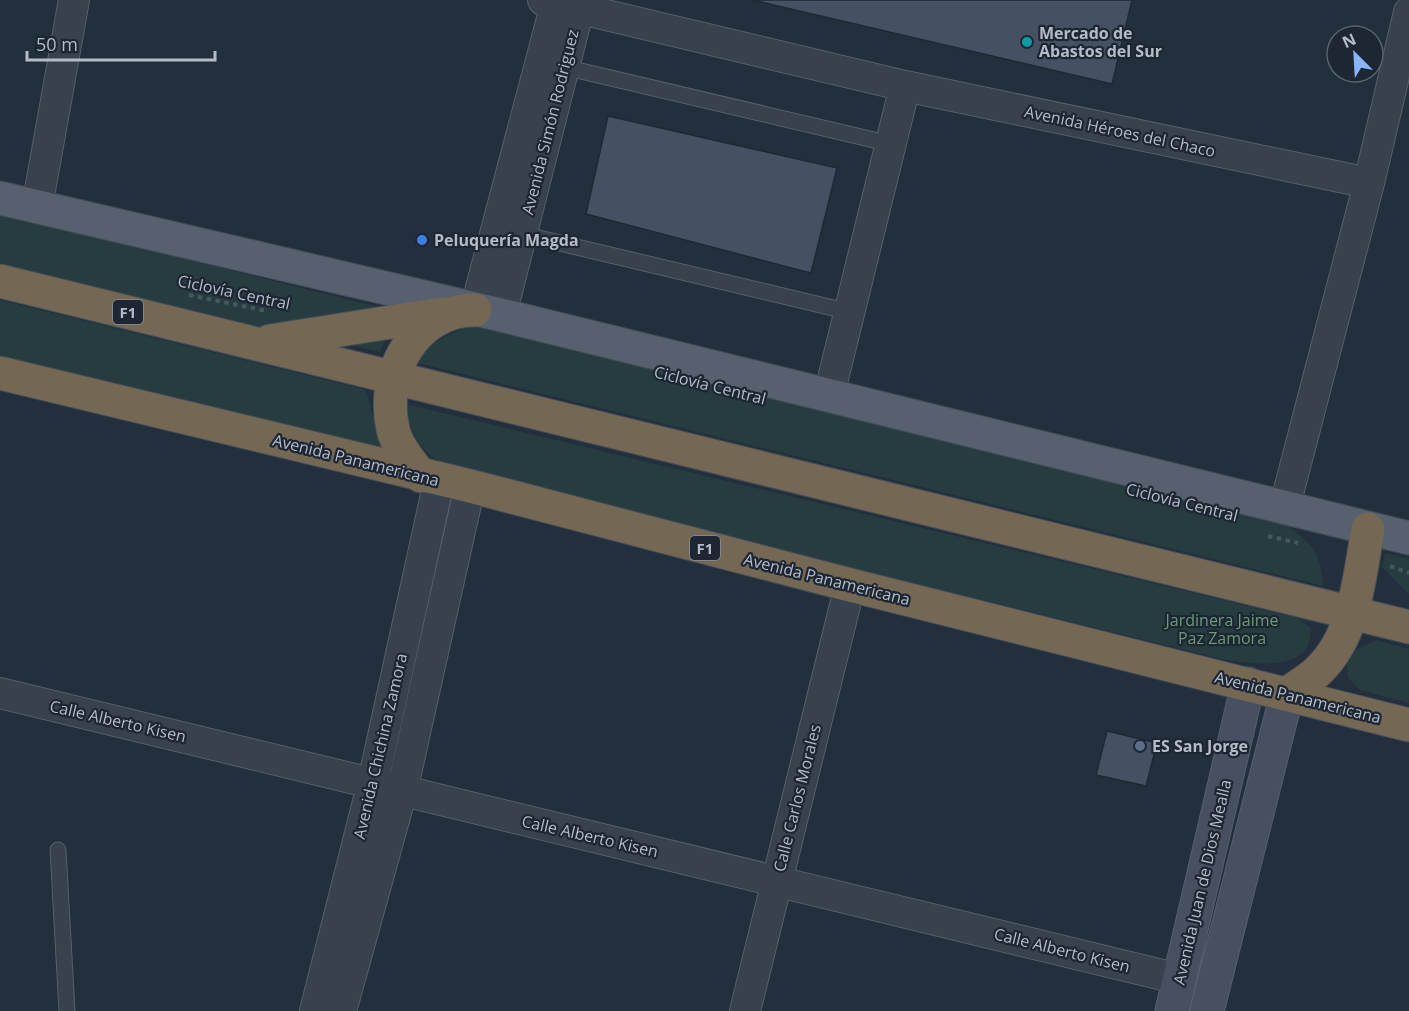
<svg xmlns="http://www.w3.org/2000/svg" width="1409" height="1011" font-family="'Open Sans',sans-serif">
<rect width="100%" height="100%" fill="#242f3e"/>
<!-- green -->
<path fill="#263c3f" d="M0,213l378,94 -118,22 -260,-64z
M0,300l366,90 15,56 -11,3 -370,-92z
M467,327h22l797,197c27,22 34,26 37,62l-905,-223 10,-18z
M389,331l-9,21 -42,-10z
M406,404l891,214 14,10c-1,6 -1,14 -4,19 -12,24 -64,16 -85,12l-764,-188c-36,-17 -45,-28 -52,-67z
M1385,553l24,6v35l-27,-27z
M1376,640l33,9v54l-49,-13 -12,-12 -1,-15 9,-13z"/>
<!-- building -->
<path fill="#455162" stroke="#1f2835" stroke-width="1.5" d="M752,0h380l-20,84z
M608,116l229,52 -26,105 -225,-59z
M1107,731l50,12 -11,43 -50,-11z"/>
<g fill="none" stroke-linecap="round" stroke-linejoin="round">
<defs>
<path id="lane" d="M564,67l327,77
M522,234l328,78
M58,850l9,161"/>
<path id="street" d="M543,0l362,86 464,97
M37,207l37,-207
M475,310l82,-310
M501,315l80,-315
M829,395l76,-309
M1284,509l85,-326 40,-171
M0,693l1179,286
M315,1011l58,-229 66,-301
M341,1011l61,-220 68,-305
M745,1011l105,-426"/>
<path id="secondary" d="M1172,1011l76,-327
M1207,1011l80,-317"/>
<path id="primary" d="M0,198l501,117 908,223"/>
<path id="highway" d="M0,281l1409,346
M270,341l172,-27
M0,373l470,113 380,99 559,140
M421,476c-11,-15 -24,-29 -28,-47 -13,-56 22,-119 82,-119
M1287,694c10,-8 22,-14 31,-23 38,-36 41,-93 50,-142"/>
</defs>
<!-- lane casing -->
<use href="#lane" stroke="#565f6c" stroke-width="17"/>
<!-- street casing -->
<use href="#street" stroke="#565f6c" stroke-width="32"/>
<!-- secondary casing -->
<use href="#secondary" stroke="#565f6c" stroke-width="35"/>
<!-- primary casing -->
<use href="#primary" stroke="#414a57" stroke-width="35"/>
<!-- highway casing -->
<use href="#highway" stroke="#434c59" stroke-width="35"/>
<!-- path -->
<path stroke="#44595c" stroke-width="4" stroke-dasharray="4.5 4.5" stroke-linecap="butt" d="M189,295l78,16
M1268,536l30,7
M1390,566l19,7"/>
<!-- lane -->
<use href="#lane" stroke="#38414e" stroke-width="15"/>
<!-- street -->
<use href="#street" stroke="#38414e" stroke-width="30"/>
<!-- secondary -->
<use href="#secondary" stroke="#465061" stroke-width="33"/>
<!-- primary -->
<use href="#primary" stroke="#56606e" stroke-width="33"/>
<!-- highway -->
<use href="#highway" stroke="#746855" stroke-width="33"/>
</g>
<!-- markers -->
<circle fill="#0f9aa8" stroke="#1d2633" stroke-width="2" cx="1027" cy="42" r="6"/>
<circle fill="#3f7fe0" stroke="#1d2633" stroke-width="2" cx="422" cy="240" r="6"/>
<circle fill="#5c6f8a" stroke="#1d2633" stroke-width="2" cx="1140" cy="746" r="6"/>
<g text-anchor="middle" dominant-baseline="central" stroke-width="4.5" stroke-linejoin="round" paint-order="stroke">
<!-- shield labels -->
<g fill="#1d2633" stroke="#878f9c" stroke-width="1.5">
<rect x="113" y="300" width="30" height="24" rx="4.5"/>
<rect x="690" y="536" width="30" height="24" rx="4.5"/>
</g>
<g font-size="15" font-weight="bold" fill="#b4bcc9">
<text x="128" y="312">F1</text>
<text x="705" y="548">F1</text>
</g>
<!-- poi labels -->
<g font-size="16" font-weight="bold" fill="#b4bcc9" stroke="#1d2633" text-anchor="start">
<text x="1039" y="33">Mercado de<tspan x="1039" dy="18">Abastos del Sur</tspan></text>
<text x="434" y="240">Peluquería Magda</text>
<text x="1152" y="746">ES San Jorge</text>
</g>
<!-- street labels -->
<g font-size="16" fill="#b4bcc9" stroke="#1d2633">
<text transform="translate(550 122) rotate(-76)">Avenida Simón Rodriguez</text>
<text transform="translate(1120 131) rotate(12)">Avenida Héroes del Chaco</text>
<text transform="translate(234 292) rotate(12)">Ciclovía Central</text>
<text transform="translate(710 385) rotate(14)">Ciclovía Central</text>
<text transform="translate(356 460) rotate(14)">Avenida Panamericana</text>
<text transform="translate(1182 502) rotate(14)">Ciclovía Central</text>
<text transform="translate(827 579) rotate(14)">Avenida Panamericana</text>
<text transform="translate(1298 697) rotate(14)">Avenida Panamericana</text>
<text transform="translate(118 721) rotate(13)">Calle Alberto Kisen</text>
<text transform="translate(380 746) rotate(-77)">Avenida Chichina Zamora</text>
<text transform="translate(797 798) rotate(-76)">Calle Carlos Morales</text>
<text transform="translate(590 836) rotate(13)">Calle Alberto Kisen</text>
<text transform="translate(1202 882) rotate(-77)">Avenida Juan de Dios Mealla</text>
<text transform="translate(1062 950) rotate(14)">Calle Alberto Kisen</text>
</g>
<!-- park labels -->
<g font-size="16" fill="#6b9a76" stroke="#1d2633">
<text x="1222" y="620">Jardinera Jaime<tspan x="1222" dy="18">Paz Zamora</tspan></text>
</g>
</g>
<!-- north arrow -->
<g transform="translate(1355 54) rotate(336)"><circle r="28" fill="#1d2633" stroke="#59626f" stroke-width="1.5"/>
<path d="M0-4.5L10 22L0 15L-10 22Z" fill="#8ab4f8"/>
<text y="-9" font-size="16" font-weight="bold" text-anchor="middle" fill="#b4bcc9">N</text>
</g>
<!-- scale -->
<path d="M27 51v9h188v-9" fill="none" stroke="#b4bcc9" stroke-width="3"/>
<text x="36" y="51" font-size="18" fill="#b4bcc9" stroke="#1d2633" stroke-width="4.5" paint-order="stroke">50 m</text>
</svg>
